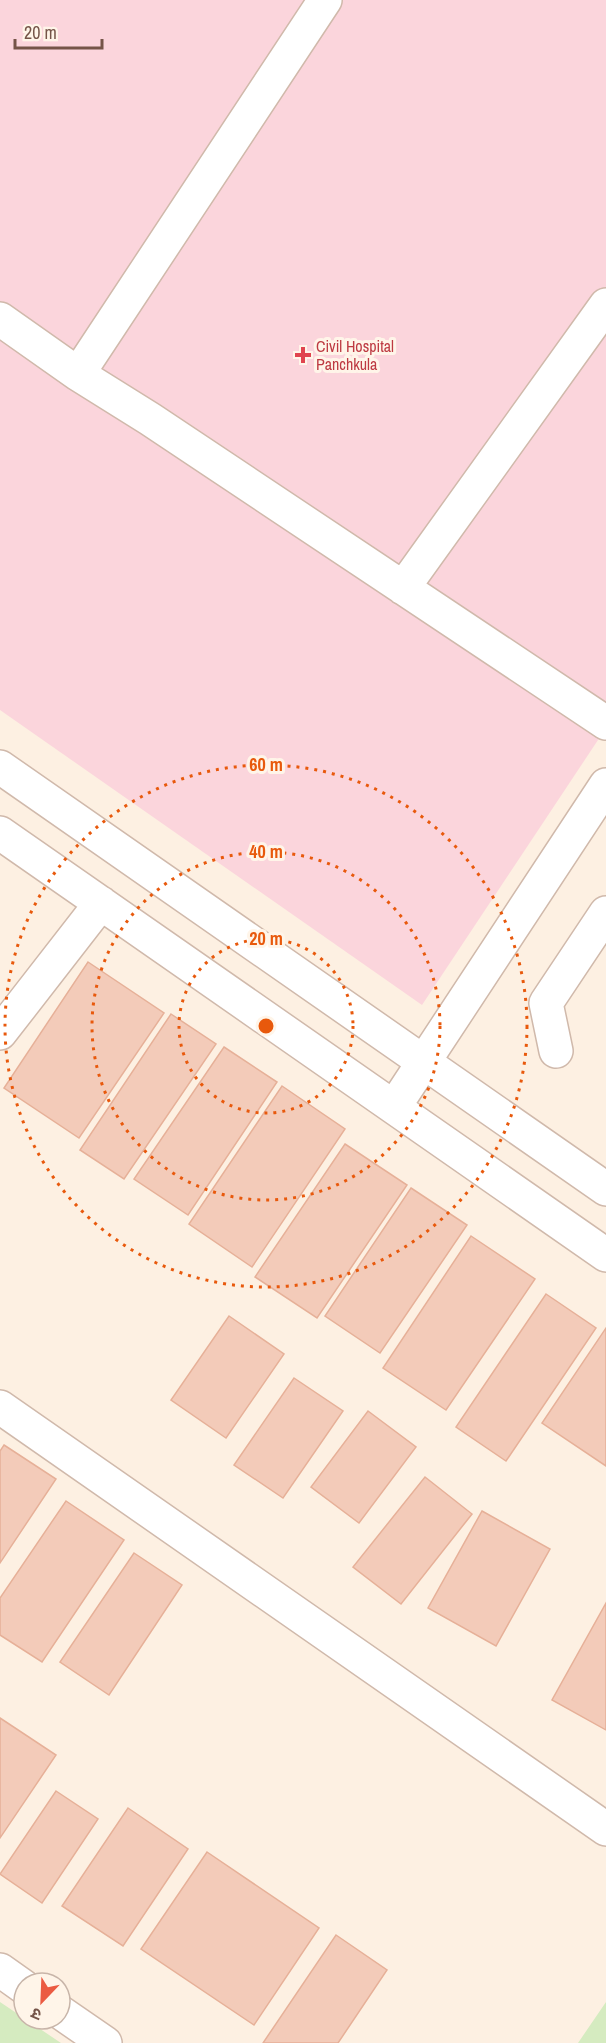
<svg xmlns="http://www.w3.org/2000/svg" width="606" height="2043" font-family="'Archivo Narrow','Noto Sans Devanagari',sans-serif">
<rect width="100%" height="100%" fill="#fdf0e2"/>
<!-- medical -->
<path fill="#fbd5dc" d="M0,0h606v728l-184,277 -422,-295z"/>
<!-- green -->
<path fill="#d5ebc0" d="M0,2002l61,41h-61z
M606,2002v41h-28z"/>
<!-- building -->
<path fill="#f3cbb9" stroke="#e6b098" stroke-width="1.5" d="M88,962l76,51 -85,125 -75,-50z
M171,1014l45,30 -92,135 -44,-29z
M224,1047l53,35 -89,133 -54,-36z
M282,1086l63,43 -93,138 -63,-43z
M345,1144l62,41 -90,133 -62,-41z
M411,1188l56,37 -87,128 -55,-37z
M471,1236l64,43 -89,131 -63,-42z
M546,1294l50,34 -90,133 -50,-34z
M229,1316l55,38 -58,84 -55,-38z
M606,1328v138l-64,-43z
M294,1378l49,33 -60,87 -49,-33z
M368,1411l48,36 -57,76 -48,-36z
M4,1445l52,34 -56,84v-112z
M425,1477l47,37 -71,90 -48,-37z
M66,1501l58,39 -82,122 -42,-27v-37z
M482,1511l68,38 -54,97 -68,-38z
M134,1553l48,32 -73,110 -49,-33z
M606,1603v127l-54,-30z
M0,1718l56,37 -56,83z
M56,1791l42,28 -56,84 -42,-29z
M128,1808l60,41 -65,97 -61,-40z
M207,1852l112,76 -65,97 -113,-76z
M336,1935l51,35 -49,73h-75z"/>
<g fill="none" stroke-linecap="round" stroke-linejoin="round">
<defs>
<path id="minor" d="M0,319l78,55 72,45 456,304
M78,374l247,-374
M403,588l203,-283
M0,767l606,422
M0,833l606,422
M0,1033l101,-130
M556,1051l-10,-48 60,-90
M394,1107l212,-322
M0,1407l606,422
M0,1970l24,17
M60,2012l45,31"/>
</defs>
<!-- minor casing -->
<use href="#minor" stroke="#d0b9ab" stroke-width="36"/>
<!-- minor -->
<use href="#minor" stroke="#fff" stroke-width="33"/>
</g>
<!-- distance rings -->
<g fill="none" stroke="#e8590c" stroke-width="3" stroke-dasharray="3 6">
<circle cx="266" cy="1026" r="87"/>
<circle cx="266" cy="1026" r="174"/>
<circle cx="266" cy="1026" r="261"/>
</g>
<!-- markers -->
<path fill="#e0444e" stroke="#fff5e9" stroke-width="2" d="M300 346h6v6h6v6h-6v6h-6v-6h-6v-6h6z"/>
<g text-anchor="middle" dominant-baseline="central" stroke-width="6" stroke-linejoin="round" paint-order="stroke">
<!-- health labels -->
<g font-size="16" fill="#be3a42" stroke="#fff5e9" text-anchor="start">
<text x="316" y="346">Civil Hospital<tspan x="316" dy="18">Panchkula</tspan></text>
</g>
</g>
<circle cx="266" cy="1026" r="9" fill="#e8590c" stroke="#fff5e9" stroke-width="3"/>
<g font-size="18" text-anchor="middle" font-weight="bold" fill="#e8590c" stroke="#fff5e9" stroke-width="6" stroke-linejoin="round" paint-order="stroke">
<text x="266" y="771">60 m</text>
<text x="266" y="858">40 m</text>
<text x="266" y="945">20 m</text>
</g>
<!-- north arrow -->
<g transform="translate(42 2001) rotate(203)"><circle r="28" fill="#fff5e9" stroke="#c8b5a9" stroke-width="1.5"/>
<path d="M0-4.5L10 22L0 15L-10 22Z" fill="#eb5b42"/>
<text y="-9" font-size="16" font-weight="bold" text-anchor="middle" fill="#755448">उ</text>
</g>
<!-- scale -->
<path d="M15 39v9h87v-9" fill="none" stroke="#755448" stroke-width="3"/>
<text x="24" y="39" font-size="18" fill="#755448" stroke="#fff5e9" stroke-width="4.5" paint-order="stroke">20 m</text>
</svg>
